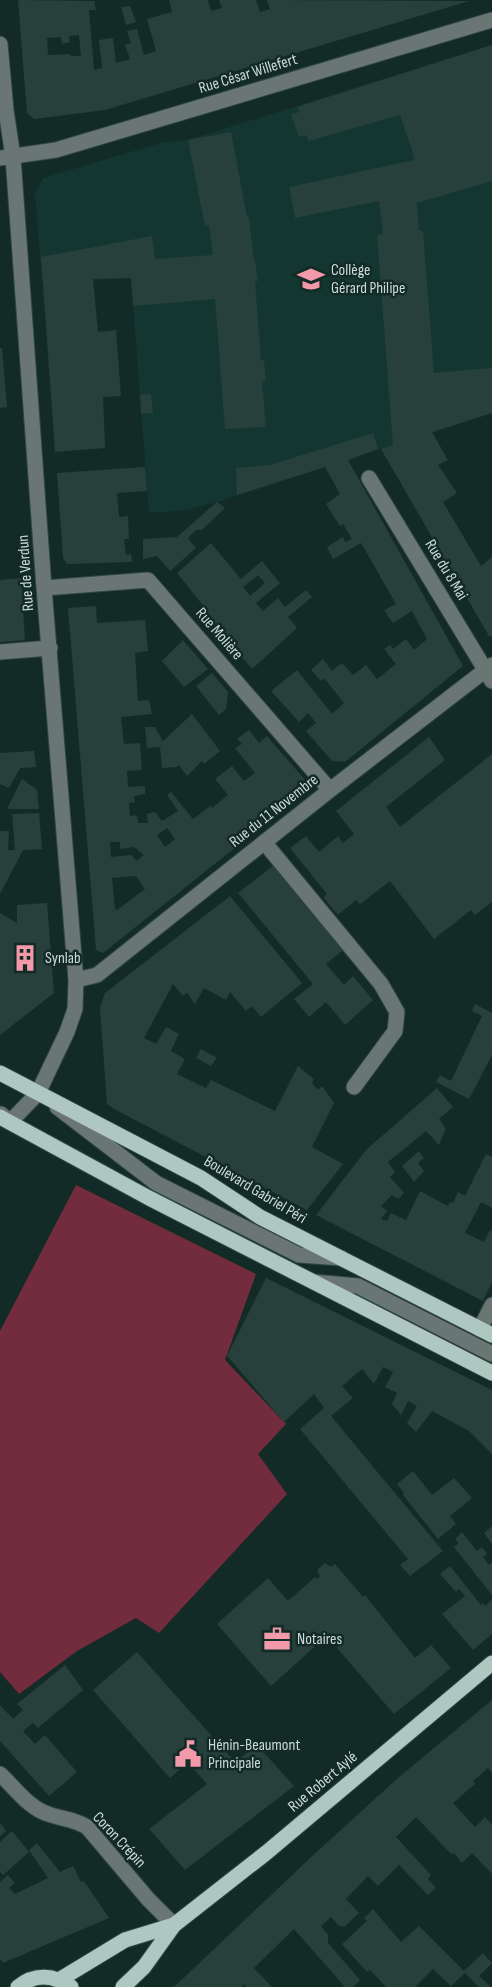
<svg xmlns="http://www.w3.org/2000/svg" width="492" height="1987" font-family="'Sofia Sans Condensed',sans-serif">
<rect width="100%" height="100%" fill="#122b26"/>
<!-- built -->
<path fill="#133730" d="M492,45v368l-275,89 -31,8 -37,3 -18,-235 -89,4 -7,-90 8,-14 121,-36 24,-2z"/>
<!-- green -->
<path fill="#722c3d" d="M76,1185l180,89 -31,86 61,64 -28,30 29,40 -128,139 -23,-15 -59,33 -58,43 -19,-22v-341z"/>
<!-- building -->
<path fill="#27403b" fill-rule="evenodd" d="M18,0l76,1 2,9h-7l5,60 8,-2 -3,-28 14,-2 3,25 14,-4 -5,-14 6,-2 -4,-12 10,-2 7,26 12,-4 -9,-32 25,-7 -3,-12h39l3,11 11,-3 -3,-8h37l4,12 10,-3 -3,-9 202,1 -364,109 -71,9 -7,-6zM79,35l2,21h-10l-1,-2 -22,1 -1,-17 14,-1 1,7 8,-2 -1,-6z
M130,6l6,16 -10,3 -5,-18z
M492,45v136l-75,22 2,27 4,1 11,142 58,-5v45l-60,19 16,28 -10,5 19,28 -14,9 38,64 11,-9v79h-3l-108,-187 12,-4 -16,-210 6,-1 -4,-33 -84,17 -6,-31 125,-27 -2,-10 -12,-35 -91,26 -3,-6 -7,2 -8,-23 9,-2 -3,-5z
M231,132l16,85h2l5,45 1,-1 3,20h-3l6,80 3,-1 2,20 -4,1 4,46 -41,2 -10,-130 -82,7 -2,-28 -38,1 5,53 18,-2 5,66 -18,1 2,51 -50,4 -14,-195 111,-21 3,23 58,-4 -4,-30 -4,1 -17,-86z
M0,348h2l5,59 -7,1z
M151,394l2,19 -12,1 -1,-19z
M373,433l5,16 -30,11 115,206 -118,96 -13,-1 -26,-30 10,-8 -8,-10 -9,9 -28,-31 26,-21 35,44 12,-11 -20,-25 -3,3 -10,-11 12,-11 9,12 10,-8 11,12 13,-10 11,14 19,-15 -12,-15 6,-4 3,4 13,-10 8,11 13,-11 -15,-28 -19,12 -9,-13 12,-6 -35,-61 -28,16 -6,-12 16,-10 2,5 7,-3 -9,-15 -3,2 -14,-22 14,-10 -15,-27 -88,28 -1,-27 34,-3z
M145,467l2,24 -30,2 2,24 9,-1 1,23h-5l2,16 5,-1 1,8 -65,2 -4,-6 -6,-85z
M217,502l8,6 -23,22h-6l-8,8 8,10 -26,23 -13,-15 -14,3v-20l34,-2z
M211,543l30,36 21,-18 18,22 -24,20 7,8 15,-13 7,9 21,-17 6,7 -24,20 9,11 -45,41 -49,-57 3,-3 -29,-36zM258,575l7,8 -15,13 -7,-9z
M21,578l4,62 -25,2v-62z
M96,606l1,17 48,-3 3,31 -13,2 3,48 11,-1 3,14 -31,3 3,27 16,-1 2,27 -15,1 1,16 17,-1v8l-11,2 1,6 -6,1 1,13 7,-1 1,8h10l-1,-9 8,-2 7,9 16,-10 -11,-16 4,-3 22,27 17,-13 2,2 16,-13 -13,-16 17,-13 12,15 11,-8 -20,-25 7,-4 -5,-5 12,-9 10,13 8,-7 39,45v10l-203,162 -7,-3 -28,-342zM167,828l8,11 -10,8 -8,-12zM110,842h10v7l14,-2 10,8 -8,6 -4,-6 -21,2zM136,876l9,13 -28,21 -2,-1 -3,-31z
M183,640l25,29 -24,18 -22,-26z
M212,673l16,19 -2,17 -7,6 -23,-29z
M192,714l28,37 -16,13 -2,-3 -15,15 -8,-11 -2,2 -15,1 -2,-21 -13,1 -2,-21h10l8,14z
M429,737l16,23 -59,47 14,20 92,-73v148l-17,13 -4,-5 -37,29 -44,-58 -30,23 -4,-4 -18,15 -15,-18 4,-3 -37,-46 16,-12 13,16 19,-16 5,7 11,-9 -18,-23z
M34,751l2,16 -16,1 -11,20 -9,-4v-31z
M22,779l15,11 2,19h-32z
M39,813l3,36 -19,1 -23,44v-63h9l-1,19h7l-3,-36z
M274,865l69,85 -17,14 18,21 9,-9 20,24 -28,25 -19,-23 -17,15 -15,-18 19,-15 -75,-91z
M230,896l72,87 -41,34 -9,-11 -6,5 -16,-19 -4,8 -22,-12 -9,16 -8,-11 -4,3 -10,-12 -29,54 12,6 10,-17 13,7 -8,17 14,8 -8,15 29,14 5,-8 64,31 23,-45 16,13 -2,4 6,7 4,-4 12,17 -22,44 31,17 -36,46 -191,-100 -9,-6 -7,-97 5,-14z
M47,903l7,90 -54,42v-122l17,10v-18z
M475,1004l17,9v42l-23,44 -33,-17 4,-7 11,6 31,-65 -10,-5z
M201,1049l16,9 -6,8 -15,-8z
M437,1088l16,19 -14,12 7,10 -3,6 -4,10 -13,-14 -38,31 7,10 -5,5 14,16 -6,6 -6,-4 -11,11 6,5 -6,8 6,2 4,-8 15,7 14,-29 28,15 2,-4 3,1 5,-11 7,4 21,-42 6,3v51l-11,-6 -16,31 19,9 6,-12 2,1v51l-9,19 -167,-86 50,-65z
M419,1151l5,7 -6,5 6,8 -10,11 -12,-16z
M266,1278l226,112v64l-23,-23 -37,-20 -16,21 -9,-9 10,-17 -9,-5 -7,14 -9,-11 5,-11 -12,-6 8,-15 -10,-5 -9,17 -12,-15 -20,17 11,12 -22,18 112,135 -33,25 -10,-11 8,-6 -108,-130 24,-21 -10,-14 -30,28 -57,-66z
M413,1471l19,24 22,-17 18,20 -22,18 6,8 -18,15 -35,-44 1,-2 -7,-9z
M492,1526v18l-8,-11z
M462,1532l15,19 5,-4 5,7 -4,3 6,8 3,-3v33l-38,-48 5,-4 -4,-4z
M325,1563l6,4 4,-3 28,33 2,-2 50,63 16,-13 20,23 -57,46 -57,-66 3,-3 -10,-12 -59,53 -54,-62 51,-46 20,23 27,-24 2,2 3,-3 -3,-6z
M450,1566l31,39 2,-2 2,3 7,-6v34l-19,16 -31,-36 23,-18 -6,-7 -3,3 -16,-18z
M137,1652l98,110 22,-17 37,41 -109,84 -36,-41 58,-45 -19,-22 -18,16 -77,-88z
M65,1665l18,25 -45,38 -5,-5 -10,8 12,13 10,-9 32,37 -28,24 -49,-55v-36l13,14 10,-9 -6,-6z
M492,1700v73l-4,-5 -15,13 2,3 -22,19 22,24 10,-10 7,8v49l-20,-21 -10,10 -8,-10 -3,1 -35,-37 -20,20 35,38 -3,4 8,9 -8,7 -29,-30 -21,21 -10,-10 -22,23 13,14 -15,14 -6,-2 -7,-8 -10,9 7,9v8l32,37 -7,7h-8l-51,-58 -40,39 18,19h-26l-2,-3 -3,3h-67l135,-128 90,-82z
M0,1823l6,8 -6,5z
M12,1831l17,21 -26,23 -3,-3v-30z
M37,1843l23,29 13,-6 8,16 3,-1 25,37 -106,45 -3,-4v-77l8,-7 7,8 -6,5 6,6 33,-16 -19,-28z
M373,1909l28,33 18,-16 45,45 19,-18 9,10 -13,13 12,11h-12l-14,-14 -14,13 -18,-17 -18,18h-29l-16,-17 -3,2 -25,-28 25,-23 -3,-3z"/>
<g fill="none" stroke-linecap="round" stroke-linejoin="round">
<defs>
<path id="minor" d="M0,44l6,66 7,47 31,431 32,392 -1,29 -8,23 -29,61 -28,29 -9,-8
M0,158l56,-8 436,-130
M369,478l123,203
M44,588l104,-8 182,210
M0,652l50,-4
M264,842l117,142 16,28 -2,19 -41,56
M76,980l21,-5 233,-185 162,-125
M57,1107l99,76 143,72 42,3
M314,1282l44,4 134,68
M480,1329l12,-24
M0,1774c13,12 26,30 43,38 15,7 30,6 44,15l61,72 26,26"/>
<path id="major" d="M0,1073l201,105 59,39 232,118
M0,1117l149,81 343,175
M59,1980l66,-40 49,-15
M18,1987c17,-14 36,-12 53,0
M123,1987l21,-20 30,-42 92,-72 226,-190"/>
</defs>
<!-- minor casing -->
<use href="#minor" stroke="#304742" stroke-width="17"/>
<!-- major casing -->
<use href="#major" stroke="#304742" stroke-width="17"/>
<!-- minor -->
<use href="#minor" stroke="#6a7673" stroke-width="15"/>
<!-- major -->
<use href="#major" stroke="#aec7c1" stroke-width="15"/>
</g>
<!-- icons -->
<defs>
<symbol id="school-bare" viewBox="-9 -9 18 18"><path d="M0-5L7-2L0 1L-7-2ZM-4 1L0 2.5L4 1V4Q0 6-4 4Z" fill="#f39aaa" stroke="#122b26" stroke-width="2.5" paint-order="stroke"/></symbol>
<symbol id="building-bare" viewBox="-9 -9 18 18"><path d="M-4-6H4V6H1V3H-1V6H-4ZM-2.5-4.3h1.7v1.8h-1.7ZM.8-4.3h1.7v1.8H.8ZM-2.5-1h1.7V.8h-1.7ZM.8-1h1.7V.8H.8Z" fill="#f39aaa" stroke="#122b26" stroke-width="2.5" paint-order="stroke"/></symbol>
<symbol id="office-bare" viewBox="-9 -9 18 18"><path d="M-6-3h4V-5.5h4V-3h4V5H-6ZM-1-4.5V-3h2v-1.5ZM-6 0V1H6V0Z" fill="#f39aaa" stroke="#122b26" stroke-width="2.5" paint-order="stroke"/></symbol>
<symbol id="civic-bare" viewBox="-9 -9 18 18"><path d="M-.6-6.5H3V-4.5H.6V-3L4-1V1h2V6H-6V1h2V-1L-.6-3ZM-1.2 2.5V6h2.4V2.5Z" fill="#f39aaa" stroke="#122b26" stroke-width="2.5" paint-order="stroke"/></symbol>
</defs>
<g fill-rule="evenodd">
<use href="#school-bare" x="292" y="260" width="38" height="38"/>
<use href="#building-bare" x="6" y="939" width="38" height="38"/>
<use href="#office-bare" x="258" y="1620" width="38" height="38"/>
<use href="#civic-bare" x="169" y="1735" width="38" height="38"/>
</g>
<g text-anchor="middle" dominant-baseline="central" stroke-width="5" stroke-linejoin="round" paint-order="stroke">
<!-- street labels -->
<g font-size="16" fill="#ccdad7" stroke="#122b26">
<text transform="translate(248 74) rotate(-17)">Rue César Willefert</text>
<text transform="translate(446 570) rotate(59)">Rue du 8 Mai</text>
<text transform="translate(26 573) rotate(-94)">Rue de Verdun</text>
<text transform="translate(219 634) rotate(49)">Rue Molière</text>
<text transform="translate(274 811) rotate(-38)">Rue du 11 Novembre</text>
<text transform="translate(255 1190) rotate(31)">Boulevard Gabriel Péri</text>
<text transform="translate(323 1782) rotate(-40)">Rue Robert Aylé</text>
<text transform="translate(119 1840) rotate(47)">Coron Crépin</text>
</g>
<!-- poi labels -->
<g font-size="16" fill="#ccdad7" stroke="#122b26" text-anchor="start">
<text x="331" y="270">Collège<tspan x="331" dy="18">Gérard Philipe</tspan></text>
<text x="45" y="958">Synlab</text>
<text x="297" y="1639">Notaires</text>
<text x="208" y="1745">Hénin-Beaumont<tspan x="208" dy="18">Principale</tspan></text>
</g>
</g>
</svg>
